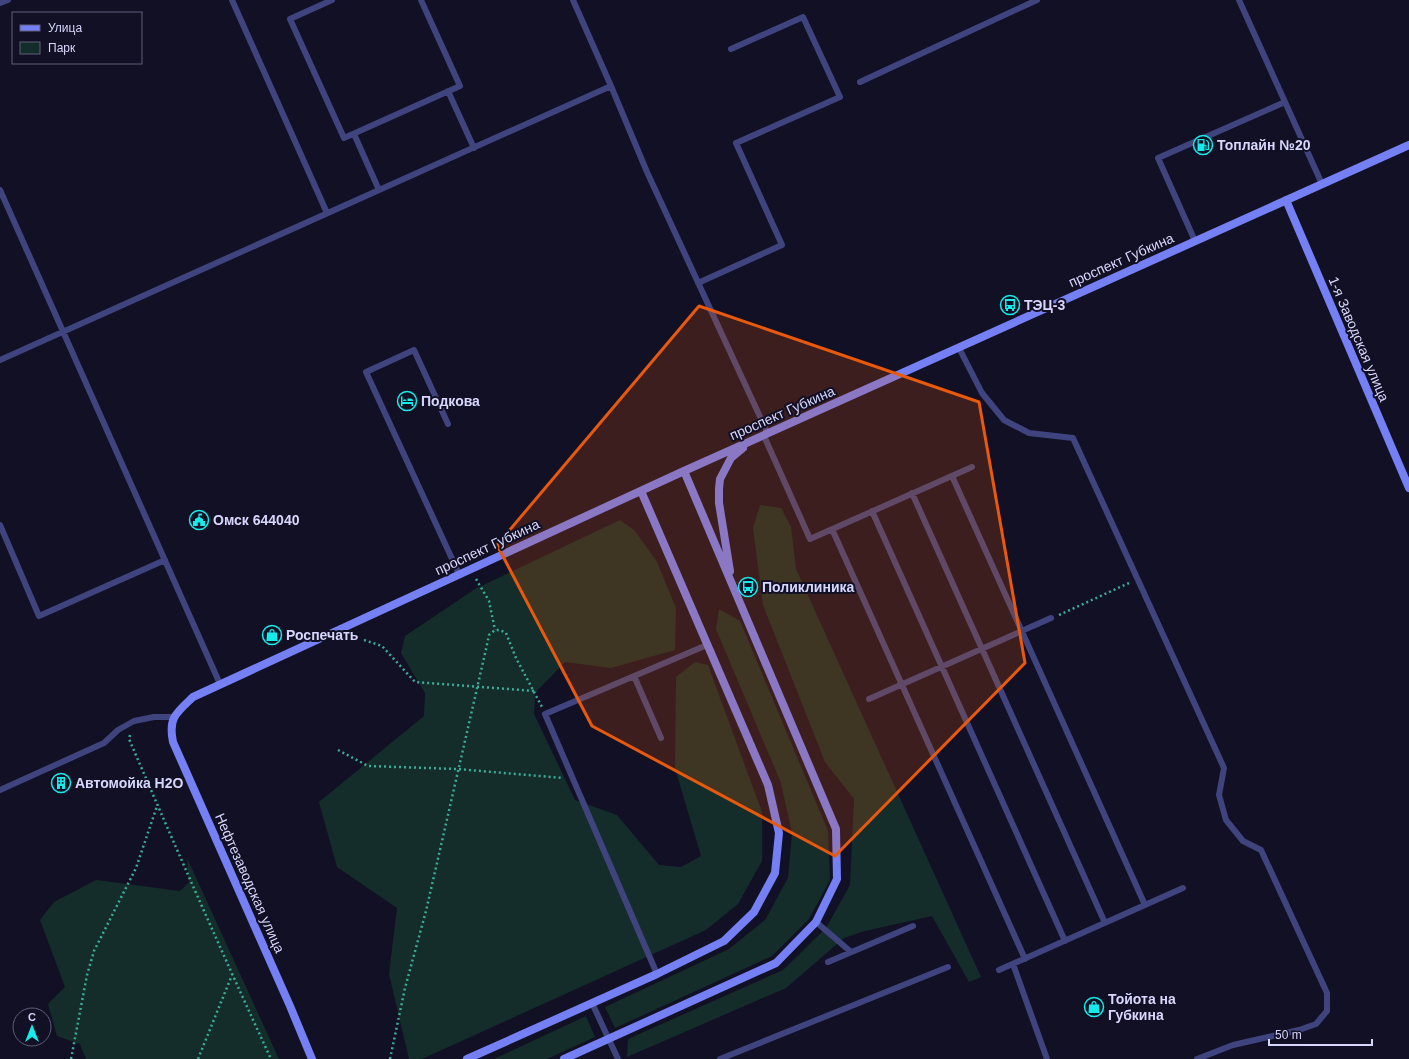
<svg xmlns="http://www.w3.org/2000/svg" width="1409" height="1059" font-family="Helvetica,sans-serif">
<rect width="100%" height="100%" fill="#121024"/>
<!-- green -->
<path fill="#142d2a" d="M760,505l21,3 10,19 5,42 185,408 -12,5 -37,-66 -67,15 -21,7 -58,50 -159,69 1,-18 155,-69 43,-42 24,-43 4,-86 -29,-37 -62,-157 -10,-77z
M620,520l15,11 22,31 19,46 -1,42 -64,18 -46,-6 -30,31 -1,21 41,86 42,15 42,50 22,2 20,-11 -26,-88 1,-91 19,-15 13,3 54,147v49l-24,43 -32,26 -284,129h-13l-20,-85 8,-66 -60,-41 -18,-65 105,-86 1,-23 -24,-40 4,-17 70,-47z
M719,609l21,12 88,210 2,49 -21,39 -37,37 -157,72 -10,-21 124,-58 36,-29 23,-42 4,-45 -11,-50 -65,-154z
M187,858l92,201h-193l-6,-15 -23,-8 -9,-32 17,-17 -25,-67 14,-18 42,-22 84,11 9,-9z
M586,1016l9,21 -48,22h-53z"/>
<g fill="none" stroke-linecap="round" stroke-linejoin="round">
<!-- path -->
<path stroke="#39ad99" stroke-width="2.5" stroke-dasharray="2 3" stroke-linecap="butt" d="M476,579l13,22 6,29
M1059,615l70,-32
M364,640l18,6 33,36 119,9
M130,735l-1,4c46,107 93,214 142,320
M338,750l30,16 89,3 106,9
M71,1059l16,-84 7,-24 42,-83 21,-62
M198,1059l34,-84
M390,1059l15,-71 21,-77 60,-262 3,-14 6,-5h5l6,3 10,25 26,49"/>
<!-- lane -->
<path stroke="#3f447f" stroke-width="6" d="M232,0l95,213
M332,0l-42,19 54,119 116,-52 -39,-86
M573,0l38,86 36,86 121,262
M1239,0l83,184
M0,3l8,-3
M860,82l177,-82
M448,91l26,57
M354,134l25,56
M0,190l220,494
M1195,241l-37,-83 127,-56
M698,283l84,-38 -46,-102 104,-46 -37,-80 -72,32
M959,348l23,45 22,27 25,13 44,5 151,330 -5,27 7,25 17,21 18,9 66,143v18l-11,13 -17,6 -66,15 -36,14
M0,360l611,-274
M448,424l-34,-74 -48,22 93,202
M764,436l46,103 162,-72
M952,476l193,429
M912,493l193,430
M872,511l193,430
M0,525l39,91 126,-56
M832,529l193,430
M634,676l27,62
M869,699l182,-81
M0,790l104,-47 14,-13 16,-9 20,-4h20
M816,922l35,30
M828,962l85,-36
M1013,964l34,95
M999,970l184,-82
M657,974l-112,-260 162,-69
M592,1003l26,56
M720,1059l228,-92"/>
<!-- secondary -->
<path stroke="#7580f4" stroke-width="8" d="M1286,200l123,288
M730,571l-11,-68v-14l1,-10 11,-21 12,-10
M312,1059l-22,-53 -117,-264c-5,-24 3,-29 20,-45l491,-226 725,-326
M467,1059l190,-85 67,-33 30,-29 21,-39 4,-40 -11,-48 -127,-294
M564,1059l212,-96 40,-41 21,-43 -1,-50 -152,-358"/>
</g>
<!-- marked area -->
<path fill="#e8590c" fill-opacity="0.2" stroke="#e8590c" stroke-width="3" stroke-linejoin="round" d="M699,306l280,96 46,261 -190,193 -243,-130 -95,-181z"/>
<!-- icons -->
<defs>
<symbol id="fuel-ring" viewBox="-11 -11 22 22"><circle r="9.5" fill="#121024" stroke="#13ece9" stroke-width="1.5"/><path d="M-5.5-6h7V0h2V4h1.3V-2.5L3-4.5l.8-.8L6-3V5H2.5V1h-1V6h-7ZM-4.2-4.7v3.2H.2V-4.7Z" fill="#13ece9"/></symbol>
<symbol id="bus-ring" viewBox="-11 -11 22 22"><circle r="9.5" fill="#121024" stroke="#13ece9" stroke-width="1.5"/><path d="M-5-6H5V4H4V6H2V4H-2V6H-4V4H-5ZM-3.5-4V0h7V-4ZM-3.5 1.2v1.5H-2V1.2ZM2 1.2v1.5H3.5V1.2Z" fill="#13ece9"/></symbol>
<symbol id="hotel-ring" viewBox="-11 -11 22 22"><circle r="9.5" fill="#121024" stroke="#13ece9" stroke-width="1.5"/><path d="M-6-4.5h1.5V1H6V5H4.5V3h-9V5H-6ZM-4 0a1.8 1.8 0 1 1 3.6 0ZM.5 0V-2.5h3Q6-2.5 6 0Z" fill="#13ece9"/></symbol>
<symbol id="civic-ring" viewBox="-11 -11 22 22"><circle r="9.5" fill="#121024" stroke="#13ece9" stroke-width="1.5"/><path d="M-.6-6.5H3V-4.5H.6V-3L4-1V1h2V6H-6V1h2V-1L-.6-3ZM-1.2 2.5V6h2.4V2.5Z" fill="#13ece9"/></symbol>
<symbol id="shop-ring" viewBox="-11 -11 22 22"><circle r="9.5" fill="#121024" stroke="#13ece9" stroke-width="1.5"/><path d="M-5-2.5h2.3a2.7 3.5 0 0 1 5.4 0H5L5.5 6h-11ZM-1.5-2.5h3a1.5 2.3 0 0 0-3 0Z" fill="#13ece9"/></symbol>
<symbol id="building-ring" viewBox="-11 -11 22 22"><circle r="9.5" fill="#121024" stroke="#13ece9" stroke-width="1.5"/><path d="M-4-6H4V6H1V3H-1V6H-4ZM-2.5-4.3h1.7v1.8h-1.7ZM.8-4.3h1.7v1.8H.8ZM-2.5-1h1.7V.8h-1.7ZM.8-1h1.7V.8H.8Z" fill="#13ece9"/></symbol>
</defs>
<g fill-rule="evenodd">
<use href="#fuel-ring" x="1192" y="134" width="22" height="22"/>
<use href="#bus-ring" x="999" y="294" width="22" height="22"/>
<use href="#hotel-ring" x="396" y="390" width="22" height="22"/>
<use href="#civic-ring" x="188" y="509" width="22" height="22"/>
<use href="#bus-ring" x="737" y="576" width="22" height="22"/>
<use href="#shop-ring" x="261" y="624" width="22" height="22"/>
<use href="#building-ring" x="50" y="772" width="22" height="22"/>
<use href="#shop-ring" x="1083" y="996" width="22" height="22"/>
</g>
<g text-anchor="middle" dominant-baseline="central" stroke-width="4" stroke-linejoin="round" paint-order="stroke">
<!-- poi labels -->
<g font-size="14" font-weight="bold" fill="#d7d6fc" stroke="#121024" text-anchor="start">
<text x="1217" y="145">Топлайн №20</text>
<text x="1024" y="305">ТЭЦ-3</text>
<text x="421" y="401">Подкова</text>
<text x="213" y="520">Омск 644040</text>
<text x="762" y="587">Поликлиника</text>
<text x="286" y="635">Роспечать</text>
<text x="75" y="783">Автомойка H2O</text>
<text x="1108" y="999">Тойота на<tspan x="1108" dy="16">Губкина</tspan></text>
</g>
<!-- street labels -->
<g font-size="14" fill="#d7d6fc" stroke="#121024">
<text transform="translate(1121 260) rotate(-24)">проспект Губкина</text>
<text transform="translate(1359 339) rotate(67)">1-я Заводская улица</text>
<text transform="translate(782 413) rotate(-24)">проспект Губкина</text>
<text transform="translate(487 547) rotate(-25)">проспект Губкина</text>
<text transform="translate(250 883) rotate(66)">Нефтезаводская улица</text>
</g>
</g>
<!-- legend -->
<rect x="12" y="12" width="130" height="52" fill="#121024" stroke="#615f7a"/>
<rect x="20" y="25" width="20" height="6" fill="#7580f4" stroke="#615f7a"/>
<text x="48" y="32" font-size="12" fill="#d7d6fc">Улица</text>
<rect x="20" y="42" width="20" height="12" fill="#142d2a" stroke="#615f7a"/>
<text x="48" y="52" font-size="12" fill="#d7d6fc">Парк</text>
<!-- north arrow -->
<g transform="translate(32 1027)"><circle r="19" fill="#121024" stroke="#615f7a"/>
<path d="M0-3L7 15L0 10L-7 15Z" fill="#13ece9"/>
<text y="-6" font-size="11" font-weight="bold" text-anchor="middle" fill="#d7d6fc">С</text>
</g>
<!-- scale -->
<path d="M1269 1039v6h103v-6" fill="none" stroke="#d7d6fc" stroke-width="2"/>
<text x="1275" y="1039" font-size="12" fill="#d7d6fc" stroke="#121024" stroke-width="3" paint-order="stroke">50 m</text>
</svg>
